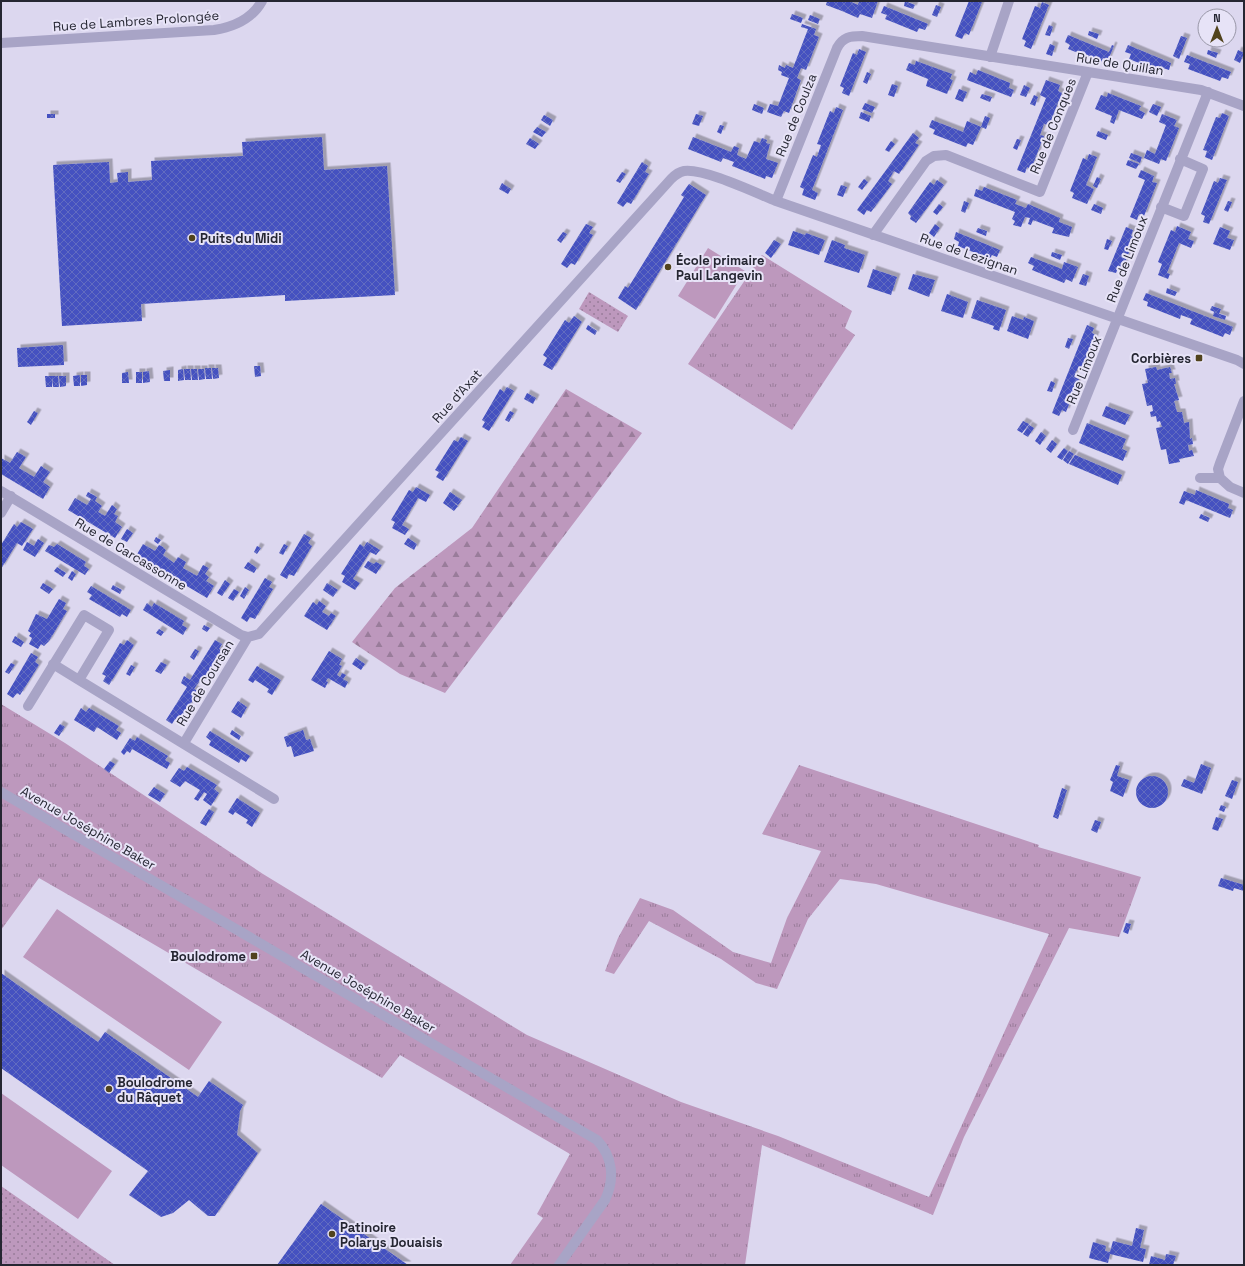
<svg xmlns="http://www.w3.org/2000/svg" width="1245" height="1266" font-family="'Space Grotesk',sans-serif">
<defs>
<pattern id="grass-tufts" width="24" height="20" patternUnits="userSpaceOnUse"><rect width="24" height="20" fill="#bd98bd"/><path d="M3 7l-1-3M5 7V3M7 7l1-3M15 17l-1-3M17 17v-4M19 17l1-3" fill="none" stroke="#997c9a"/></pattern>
<pattern id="forest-firs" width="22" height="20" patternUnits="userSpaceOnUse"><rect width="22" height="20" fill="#bd98bd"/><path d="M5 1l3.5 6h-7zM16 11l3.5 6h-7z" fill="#997c9a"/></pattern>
<pattern id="park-dots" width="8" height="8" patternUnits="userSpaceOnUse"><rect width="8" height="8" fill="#bd98bd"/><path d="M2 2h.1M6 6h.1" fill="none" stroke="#997c9a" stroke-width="1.8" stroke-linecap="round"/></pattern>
<pattern id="building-cross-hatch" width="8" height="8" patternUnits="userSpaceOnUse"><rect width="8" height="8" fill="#4451c0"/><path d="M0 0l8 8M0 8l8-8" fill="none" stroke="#626cc0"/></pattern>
<filter id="shadow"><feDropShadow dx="3.5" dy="-3.5" stdDeviation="0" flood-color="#0004"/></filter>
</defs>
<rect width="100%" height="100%" fill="#dcd7ef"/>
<!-- grass -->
<path fill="url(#grass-tufts)" d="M762,255l90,56 -7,17 10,7 -63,95 -104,-66z
M1,704l64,39 198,131 264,161 154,67 97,34 151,61 120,-263 -173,-50 -36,-5 -32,40 -31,70 -21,-6 -35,-24 -72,-38 -35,53 -9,-3 13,-33 22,-40 33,12 60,42 38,11 16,-45 34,-67 -59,-17 37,-69 240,80 -1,2 103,30 -22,60 -50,-9 -105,209 -31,78 -171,-70 -17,120h-235l33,-47 -6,-4 33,-60 -170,-99 -18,23c-115,-66 -228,-135 -343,-200l-38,52z"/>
<!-- forest -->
<path fill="url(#forest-firs)" d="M566,389l76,44 -197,260 -45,-19 -48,-32 43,-54 77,-60z"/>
<!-- park -->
<path fill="url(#park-dots)" d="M589,292l39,24 -10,16 -39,-23z
M1,1186l114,79h-114z"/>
<!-- garden -->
<path fill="#bd98bd" d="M708,248l37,23 -30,48 -37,-23z
M57,909l165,113 -33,48 -166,-113z
M1,1093l111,78 -34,48 -77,-54z"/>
<!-- building -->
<path fill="url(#building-cross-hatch)" filter="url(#shadow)" d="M827,1h22l9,4 1,-4h19l-6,17 -12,-4 -2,4 -16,-7 -16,-6z
M905,1l10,4 -2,4 -9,-3z
M969,1l13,1 -13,33 -4,-2 -3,6 -7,-3z
M1042,2l7,3 -18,44 -7,-3 2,-5 -4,-2 13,-33 5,2z
M936,5l5,2 -4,10 -5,-2z
M884,6l44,18 -3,6 -6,-2 -2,4 -32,-13 2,-4 -6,-2z
M792,14l11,4 -2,5 -11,-4z
M810,15l10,4 -2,5 -10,-4z
M802,24l14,5 -2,6 5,2 -13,33 -5,-2 -4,10 4,2 -12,33 -5,-2 -3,6 -14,-5 3,-8 8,2 11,-28 -8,-3 1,-3 -4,-2 1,-5 6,3 1,-3 7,3 15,-39 -7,-2z
M1049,25l4,2 -3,9 -5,-1z
M1089,31l10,3 -2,5 -9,-4z
M1068,35l41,17 3,-7 2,1 -6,14 -5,-2 -2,4 -33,-13 2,-4 -5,-3z
M1181,36l6,2 -8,21 -6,-3z
M1050,44l5,2 -3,10 -6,-2z
M1128,45l43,18 -2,7 -6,-2 -1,4 -33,-13 2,-5 -6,-2z
M859,49l7,3 -17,44 -7,-3 2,-5 -4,-2 13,-33 4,2z
M1208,50l10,3 -2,5 -9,-4z
M1238,50l6,3 -4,10 -6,-3z
M1187,55l44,17 -3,7 -6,-2 -2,4 -32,-12 2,-5 -6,-2z
M916,61l36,13 -2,5 3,1 -6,14 -21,-8 2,-7 -22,-9 3,-7 6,2z
M978,70l32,13 -1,5 5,2 -3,7 -44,-17 3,-8 6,3z
M867,72l4,2 -4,10 -4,-2z
M1046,80l14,5 -2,6 4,2 -13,32 -5,-1 -4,11 4,1 -13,33 -4,-2 -2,6 -8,-3 29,-72 -6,-3z
M892,84l6,2 -4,11 -6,-2z
M1024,85l6,3 -4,9 -6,-2z
M959,89l8,3 -4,10 -8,-3z
M1108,93l33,13 -2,4 6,3 -3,6 -23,-9 -5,14 -4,-2 2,-6 -17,-7 6,-14 6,2z
M982,94l10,3 -2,5 -10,-4z
M1034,95l4,2 -3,9 -5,-2z
M865,103l10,4 -3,6 -10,-4z
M754,104l10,4 -2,6 -10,-4z
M1153,104l8,3 -4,9 -8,-4z
M836,107l7,3 -31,80 6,3 -3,7 -13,-5 2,-6 -4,-2 13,-32 4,2 4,-12 -4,-1 13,-33 4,2z
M861,112l10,4 -2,6 -10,-4z
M1222,113l7,3 -17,44 -7,-3 2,-6 -4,-1 13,-33 4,1z
M47,114h8v4h-8z
M696,114l7,2 -4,10 -7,-2z
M1162,114l15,6 -3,6 5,2 -13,33 -5,-2 -2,5 -15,-6 3,-8 8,4 11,-29 -7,-3z
M544,115l9,5 -3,6 -9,-6z
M985,116l5,2 -4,11 -5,-2 -8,18 -5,-2 -2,4 -33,-13 2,-4 -6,-3 3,-7 31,12 4,-11 14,6z
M720,125l4,1 -3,8 -4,-2z
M537,127l9,5 -4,5 -9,-5z
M1098,131l10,4 -2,5 -10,-4z
M913,133l6,5 -4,5 4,2 -20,29 -5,-3 -6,10 4,3 -21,28 -4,-2 -3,5 -7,-5z
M322,137l2,33 63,-4 8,129 -110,6v-6l-144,9 1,17 -80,5 -9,-161 56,-3 1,21 8,-1 -1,-9 11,-1v10l24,-2 -1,-19 92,-5 -1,-14z
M693,137l38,15 3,-6 5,2 -2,7 9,4 8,-18 6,2 2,-5 5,2 -1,3 4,1 -4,15 12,4 -6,15 -6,-2 -1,3 -33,-13 2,-4 -11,-4 -2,4 -33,-13z
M530,138l9,6 -4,5 -9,-5z
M1017,139l4,1 -4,10 -4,-2z
M891,141l4,3 -6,8 -4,-2z
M1131,153l11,4 -2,6 -11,-5z
M1089,154l8,3 -11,28 8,4 -7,15 -15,-6 2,-5 -4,-2 13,-33 4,2z
M1128,160l11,4 -3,5 -10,-4z
M642,162l6,4 -3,6 4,2 -18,30 -4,-2 -4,5 -6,-4z
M1141,170l13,6 -2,6 5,1 -13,33 -5,-2 -2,6 -7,-3 15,-37 -7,-3z
M622,172l4,2 -6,9 -4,-2z
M1097,177l4,2 -4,9 -4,-2z
M1220,178l7,2 -18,44 -6,-2 2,-6 -4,-2 13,-33 4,2z
M864,179l4,3 -6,8 -4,-3z
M937,180l7,5 -28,38 -6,-4 1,-3 -3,-3 22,-31 4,3z
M502,183l9,6 -3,5 -9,-5z
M689,184l17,11 -70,115 -18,-12 7,-12 3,2 56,-91 -3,-2z
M841,185l6,2 -4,10 -6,-2z
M984,187l33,13 -2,4 11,4 2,-4 32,14 -1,4 13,5 -3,10 -17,-4 2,-5 -21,-8 -2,5 -3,-1 2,-6 -5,-1 -4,10 -8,-2 2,-4 -3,-2 3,-7 -41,-16 2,-7 6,2z
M964,201l5,2 -4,10 -4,-2z
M1228,201l4,1 -4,10 -4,-2z
M939,204l4,3 -6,8 -4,-3z
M1094,204l9,4 -2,6 -10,-4z
M586,224l7,3 -4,6 4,2 -18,30 -4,-2 -4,5 -6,-4z
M935,224l5,4 -6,9 -5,-4z
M1177,226l14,6 -3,7 6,2 -3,7 -12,-5 -12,30 3,1 -2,5 -10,-4 4,-11 -4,-2 13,-32 4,2z
M1126,227l7,3 -2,6 4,1 -13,33 -4,-2 -2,5 -8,-2z
M1220,227l10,4 -3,7 7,2 -4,10 -17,-6z
M978,228l9,3 -1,5 -10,-4z
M793,231l12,4 1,-2 19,7 -6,15 -31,-10z
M563,232l4,2 -6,9 -4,-3z
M956,232l44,18 -3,7 -5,-2 -2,4 -32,-13 1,-4 -5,-3z
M1107,239l5,2 -4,9 -4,-1z
M774,240l7,4 -10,14 -6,-5z
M832,240l13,5 -1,3 21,7 -6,18 -35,-11z
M1052,252l10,3 -2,5 -9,-4z
M1031,257l31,12 2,-7 14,5 -6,15 -6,-3 -2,4 -32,-13 2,-4 -6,-3z
M873,269l24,8 -6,18 -24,-8z
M913,274l22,6 -6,17 -21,-8z
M1083,274l6,2 -3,10 -7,-2z
M1167,288l10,4 -2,4 -9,-3z
M1146,293l87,34 -3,8 -5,-2 -2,4 -33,-13 2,-5 -11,-4 -1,4 -33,-13 1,-4 -5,-2z
M947,294l21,8 -5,16 -22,-7z
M977,300l29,10 -7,21 -6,-2 1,-3 -23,-8z
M1212,306l9,3 -2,5 -9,-4z
M1214,312l12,4 -1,4 -12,-4z
M574,316l8,6 -30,48 -9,-5 4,-7 -4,-3 22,-35 4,3z
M1012,316l11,4 1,-3 10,4 -6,18 -21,-8z
M588,325l9,6 -2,4 -9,-6z
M1087,325l7,3 -2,5 4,2 -13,33 -4,-2 -3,6 -2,5 5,2 -13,33 -4,-2 -3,6 -7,-3z
M1068,338l5,1 -4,10 -4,-2z
M63,345l1,20 -46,2 -1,-19z
M254,366h6l1,10 -6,1z
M1156,367l1,3 13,-3 2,6h-3l1,6 5,-1 1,6h-2l5,16 -5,1 3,11h5l2,11 5,-1 1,17 2,-1 1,6 -5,1 1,6 3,-1 2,6 -15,3 1,3 -11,2 -3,-15 -5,1 -5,-22 6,-1 -2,-6 -3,1 -1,-6 -5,1 -1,-5 3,-1 -1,-6 -5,1 -5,-22 6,-1 -3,-14z
M205,368h6l1,11h-6z
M212,368h6l1,10 -6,1z
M183,369l1,11 -6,1v-11z
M184,369h6l1,11h-6z
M191,369h6l1,11h-6z
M198,369h6l1,10 -6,1z
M170,370v11h-6l-1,-10z
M149,371l1,11 -7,1v-11z
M128,372l1,11h-7v-10z
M136,372h6v11h-6z
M80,375v11h-6l-1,-10z
M81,375h6v10l-6,1z
M45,376h7v11h-6z
M52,376h6l1,11h-6z
M59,376h7v10l-6,1z
M1051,381l4,2 -3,9 -5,-1z
M507,387l7,4 -25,40 -7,-4 3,-5 -3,-2 18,-31 4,3z
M527,393l9,5 -3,6 -9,-5z
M1106,406l24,9 -5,10 -23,-9z
M34,411l4,2 -7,12 -4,-3z
M510,411l4,2 -5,9 -4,-2z
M1023,421l6,3 -7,9 -5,-3z
M1087,423l39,16 -4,10 5,2 -4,10 -44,-18z
M1029,425l5,3 -6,9 -5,-3z
M1041,432l5,4 -6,9 -5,-4z
M461,437l7,4 -25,40 -7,-4 3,-5 -4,-2 19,-30 4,2z
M1052,440l5,4 -6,9 -5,-4z
M1064,448l4,3 -6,9 -5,-3z
M1069,451l5,3 -6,10 -5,-4z
M17,452l9,5 -7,11 15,9 7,-11 9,6 -7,10 7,5 -7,12 -42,-25v-16l9,5z
M1075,455l47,20 -4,10 -49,-21z
M416,487l14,8 -4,7 -8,-4 -16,27 7,4 -4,6 -13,-7 3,-6 -4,-2 18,-30 4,2z
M1196,490l33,14 -1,4 5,2 -3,8 -44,-18 -2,5 -5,-2 5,-12 11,4z
M88,492l9,5 -2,4 7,5 -4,6 7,4 7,-11 5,4 -3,5 4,2 -3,6 7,5 -7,11 -47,-28 7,-12 12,7 4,-6 -5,-3z
M450,492l12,8 -4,5 -9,-6 9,7 -4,5 -11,-8z
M1201,514l9,4 -2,4 -9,-4z
M21,522l12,7 -11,17 -5,-3 -16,26v-24l13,-21 3,3z
M127,529l6,4 -6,9 -6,-3z
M304,534l7,4 -3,5 4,3 -18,30 -5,-2 -2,5 -7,-4z
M156,537l5,3 -3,4 -4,-3z
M408,538l9,6 -3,6 -10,-6z
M38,539l6,4 -9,14 -12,-7 4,-8 7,4z
M367,542l13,8 -4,5 -6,-3 -9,14 -8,13 7,4 -5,7 -13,-8 3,-6 -4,-2 19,-30 4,3z
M57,544l29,18 -2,4 5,3 -4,6 -40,-24 4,-6 5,2z
M143,544l12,7 4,-6 4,2 3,3 -3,5 11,8 4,-6 8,5 -3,6 14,8 6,-11 6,3 -4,6 4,3 -3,4 8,5 -7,12 -71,-42z
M284,544l4,2 -5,9 -4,-2z
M257,546l4,2 -4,6 -3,-2z
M368,561l6,3 2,-2 6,3 -6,9 -12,-7z
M248,562l9,6 -3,5 -10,-5z
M57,567l9,6 -3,4 -9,-6z
M72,571l4,3 -4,7 -4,-3z
M265,578l7,4 -3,5 4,2 -18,30 -5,-2 -3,5 -6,-4z
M225,580l5,4 -8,12 -5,-3z
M43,583l10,6 -4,5 -9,-6z
M327,583l11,7 -5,7 -10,-7z
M113,585l9,5 -2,4 -9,-5z
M91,586l40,24 -4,7 -5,-3 -2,3 -31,-18 3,-4 -5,-3z
M245,587l4,3 -5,9 -4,-3z
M234,589l5,3 -6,9 -5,-3z
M59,599l7,4 -3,6 4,2 -18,30 -5,5 -3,-2 -3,5 -9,-5 3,-6 -3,-2 2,-3 -3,-2 8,-17 11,5z
M319,601l7,5 -4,6 7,4 2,-3 5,3 -9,14 -23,-14 9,-14 4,3z
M147,603l5,4 2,-4 30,18 -2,4 5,3 -4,7 -40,-25z
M204,625l6,3 -3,4 -5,-3z
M159,629l5,3 -3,4 -5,-3z
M15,636l9,6 -3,5 -9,-5z
M127,640l7,5 -25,40 -6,-4 3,-5 -4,-2 18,-31 4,2z
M215,640l7,4 -3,5 4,2 -19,30 -3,-2 -7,10 4,2 -18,31 -5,-3 -3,5 -6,-4 21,-33 -6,-4 3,-7 6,4z
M195,649l4,2 -5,9 -4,-3z
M329,651l13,8 -3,6 3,1 -5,9 3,2 2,-4 4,2 -3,4 5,3 -3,6 -17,-10 -2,3 2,1 -3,6 -14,-8z
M31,653l7,4 -3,5 4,3 -19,30 -3,-2 -4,5 -6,-4z
M356,658l9,6 -4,6 -9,-6z
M161,662l6,3 -6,9 -6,-3z
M11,663l4,2 -6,9 -4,-2z
M131,665l4,2 -5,9 -4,-2z
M257,666l24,14 -9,15 -5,-3 2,-3 -14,-9 -2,3 -5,-3z
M238,701l9,6 -6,11 -10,-6z
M81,708l5,4 3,-4 30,18 -3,4 5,3 -4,7 -20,-13 -3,5 -20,-12z
M60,724l5,3 -6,9 -5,-3z
M232,730l9,6 -2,4 -9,-6z
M303,730l3,10 4,-1 4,12 -20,6 -3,-11 -4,1 -3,-10z
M210,731l40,25 -4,6 -5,-3 -2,4 -30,-18 2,-4 -5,-4z
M137,737l31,19 -3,4 5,3 -3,6 -35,-20 -2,4 -3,-2 -3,4 -3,-3 9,-14 5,3z
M110,761l5,3 -6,9 -5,-4z
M1201,764l10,4 -9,26 -21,-8 3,-7 10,4z
M1116,765l4,1 -3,10 12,4 -6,17 -13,-6 3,-9 -3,-2z
M187,767l30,18 -3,4 5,4 -8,13 -8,-6 4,-6 -3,-2 -6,9 -4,-2 6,-9 -15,-9 -5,6 -10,-6 9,-13 5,3z
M1136 792a16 16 0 1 1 32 0a16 16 0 1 1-32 0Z
M1232,780l6,2 -6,17 -7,-3z
M154,787l11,7 -5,8 -12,-7z
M1062,788l5,2 -9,29 -5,-2z
M237,798l23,15 -8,14 -6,-4 2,-3 -13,-8 -2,3 -5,-3z
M1221,805l5,2 -2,5 -5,-2z
M209,809l5,3 -8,14 -6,-3z
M1216,817l7,2 -5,12 -6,-2z
M1095,820l6,2 -4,11 -6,-3z
M1221,878l23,7v6l-10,-3 -1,3 -15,-5z
M1126,923l5,1 -3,10 -5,-2z
M1,973l97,69 7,-10 93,65 11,-16 34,24 -3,6 -3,24 21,18 -43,63h-7l-19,-16 -16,13 -12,4 -32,-22 19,-24 -147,-103z
M321,1204l87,61h-131z
M1136,1228l8,2 -4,18 6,1 -3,13 -33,-8 -2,9 -19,-5 4,-16 13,4 -1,5 5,1 3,-11 19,5z
M1166,1254l10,2 -3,9h-24l2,-9 14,4z"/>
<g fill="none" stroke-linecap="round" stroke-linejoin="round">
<!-- minor -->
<path stroke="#a8a4c6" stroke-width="10" d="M1,43l213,-13c20,-3 38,-11 48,-29
M990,57l19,-56
M776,201l61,-153c6,-11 13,-12 25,-12l339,54 43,16
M1161,207l23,9 19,-47 -23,-10
M873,235l53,-74 8,-5 12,-1 94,37 48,-120
M1073,430l135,-338
M1200,478h20l10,9 14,6
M1220,478l-2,-9 2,-6 24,-62
M1,491l240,144 7,2 11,-3 412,-455c4,-4 8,-7 13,-8 20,-3 72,22 92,30l461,159 7,4
M1,513l10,-17
M53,664l26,16
M28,706l56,-91 25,15 -30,50 195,119
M184,743l64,-106
M1,792l596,348c16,17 18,39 8,60l-46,65"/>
</g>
<!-- markers -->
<g fill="#51431d" stroke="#e7e3f7" stroke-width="1.5">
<circle cx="192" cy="238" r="4"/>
<circle cx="668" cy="267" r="4"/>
<rect x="1195" y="354" width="8" height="8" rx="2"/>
<rect x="250" y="952" width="8" height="8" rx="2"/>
<circle cx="109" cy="1089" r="4"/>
<circle cx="332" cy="1234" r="4"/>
</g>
<g text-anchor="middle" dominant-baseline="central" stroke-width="4" stroke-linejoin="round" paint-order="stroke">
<!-- street labels -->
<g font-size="13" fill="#252632" stroke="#e7e3f7">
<text transform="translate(136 21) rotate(-4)">Rue de Lambres Prolongée</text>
<text transform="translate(1120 64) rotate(9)">Rue de Quillan</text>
<text transform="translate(796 115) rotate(-68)">Rue de Coulza</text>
<text transform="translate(1053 126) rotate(-68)">Rue de Conques</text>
<text transform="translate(969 254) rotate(19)">Rue de Lezignan</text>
<text transform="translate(1127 259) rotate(-69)">Rue de Limoux</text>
<text transform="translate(1084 370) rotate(-68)">Rue Limoux</text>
<text transform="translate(457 396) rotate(-48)">Rue d'Axat</text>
<text transform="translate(131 554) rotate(31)">Rue de Carcassonne</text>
<text transform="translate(205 683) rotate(-59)">Rue de Coursan</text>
<text transform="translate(88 828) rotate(30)">Avenue Joséphine Baker</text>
<text transform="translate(368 991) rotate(30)">Avenue Joséphine Baker</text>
</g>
<!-- poi labels -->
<g font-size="13" font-weight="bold" fill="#252632" stroke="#e7e3f7" text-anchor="start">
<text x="200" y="238">Puits du Midi</text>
<text x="676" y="260">École primaire<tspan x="676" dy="15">Paul Langevin</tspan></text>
<text x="1191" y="358" text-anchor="end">Corbières</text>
<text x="246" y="956" text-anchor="end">Boulodrome</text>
<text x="117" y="1082">Boulodrome<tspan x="117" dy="15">du Râquet</tspan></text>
<text x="340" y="1227">Patinoire<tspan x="340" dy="15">Polarys Douaisis</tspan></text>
</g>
</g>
<!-- border -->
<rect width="1245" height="1266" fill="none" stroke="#252632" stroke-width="4"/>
<!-- north arrow -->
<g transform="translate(1217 28)"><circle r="19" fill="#e7e3f7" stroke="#9997a8"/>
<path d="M0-3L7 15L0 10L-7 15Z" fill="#51431d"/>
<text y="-6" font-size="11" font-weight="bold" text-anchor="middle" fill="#252632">N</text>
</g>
</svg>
